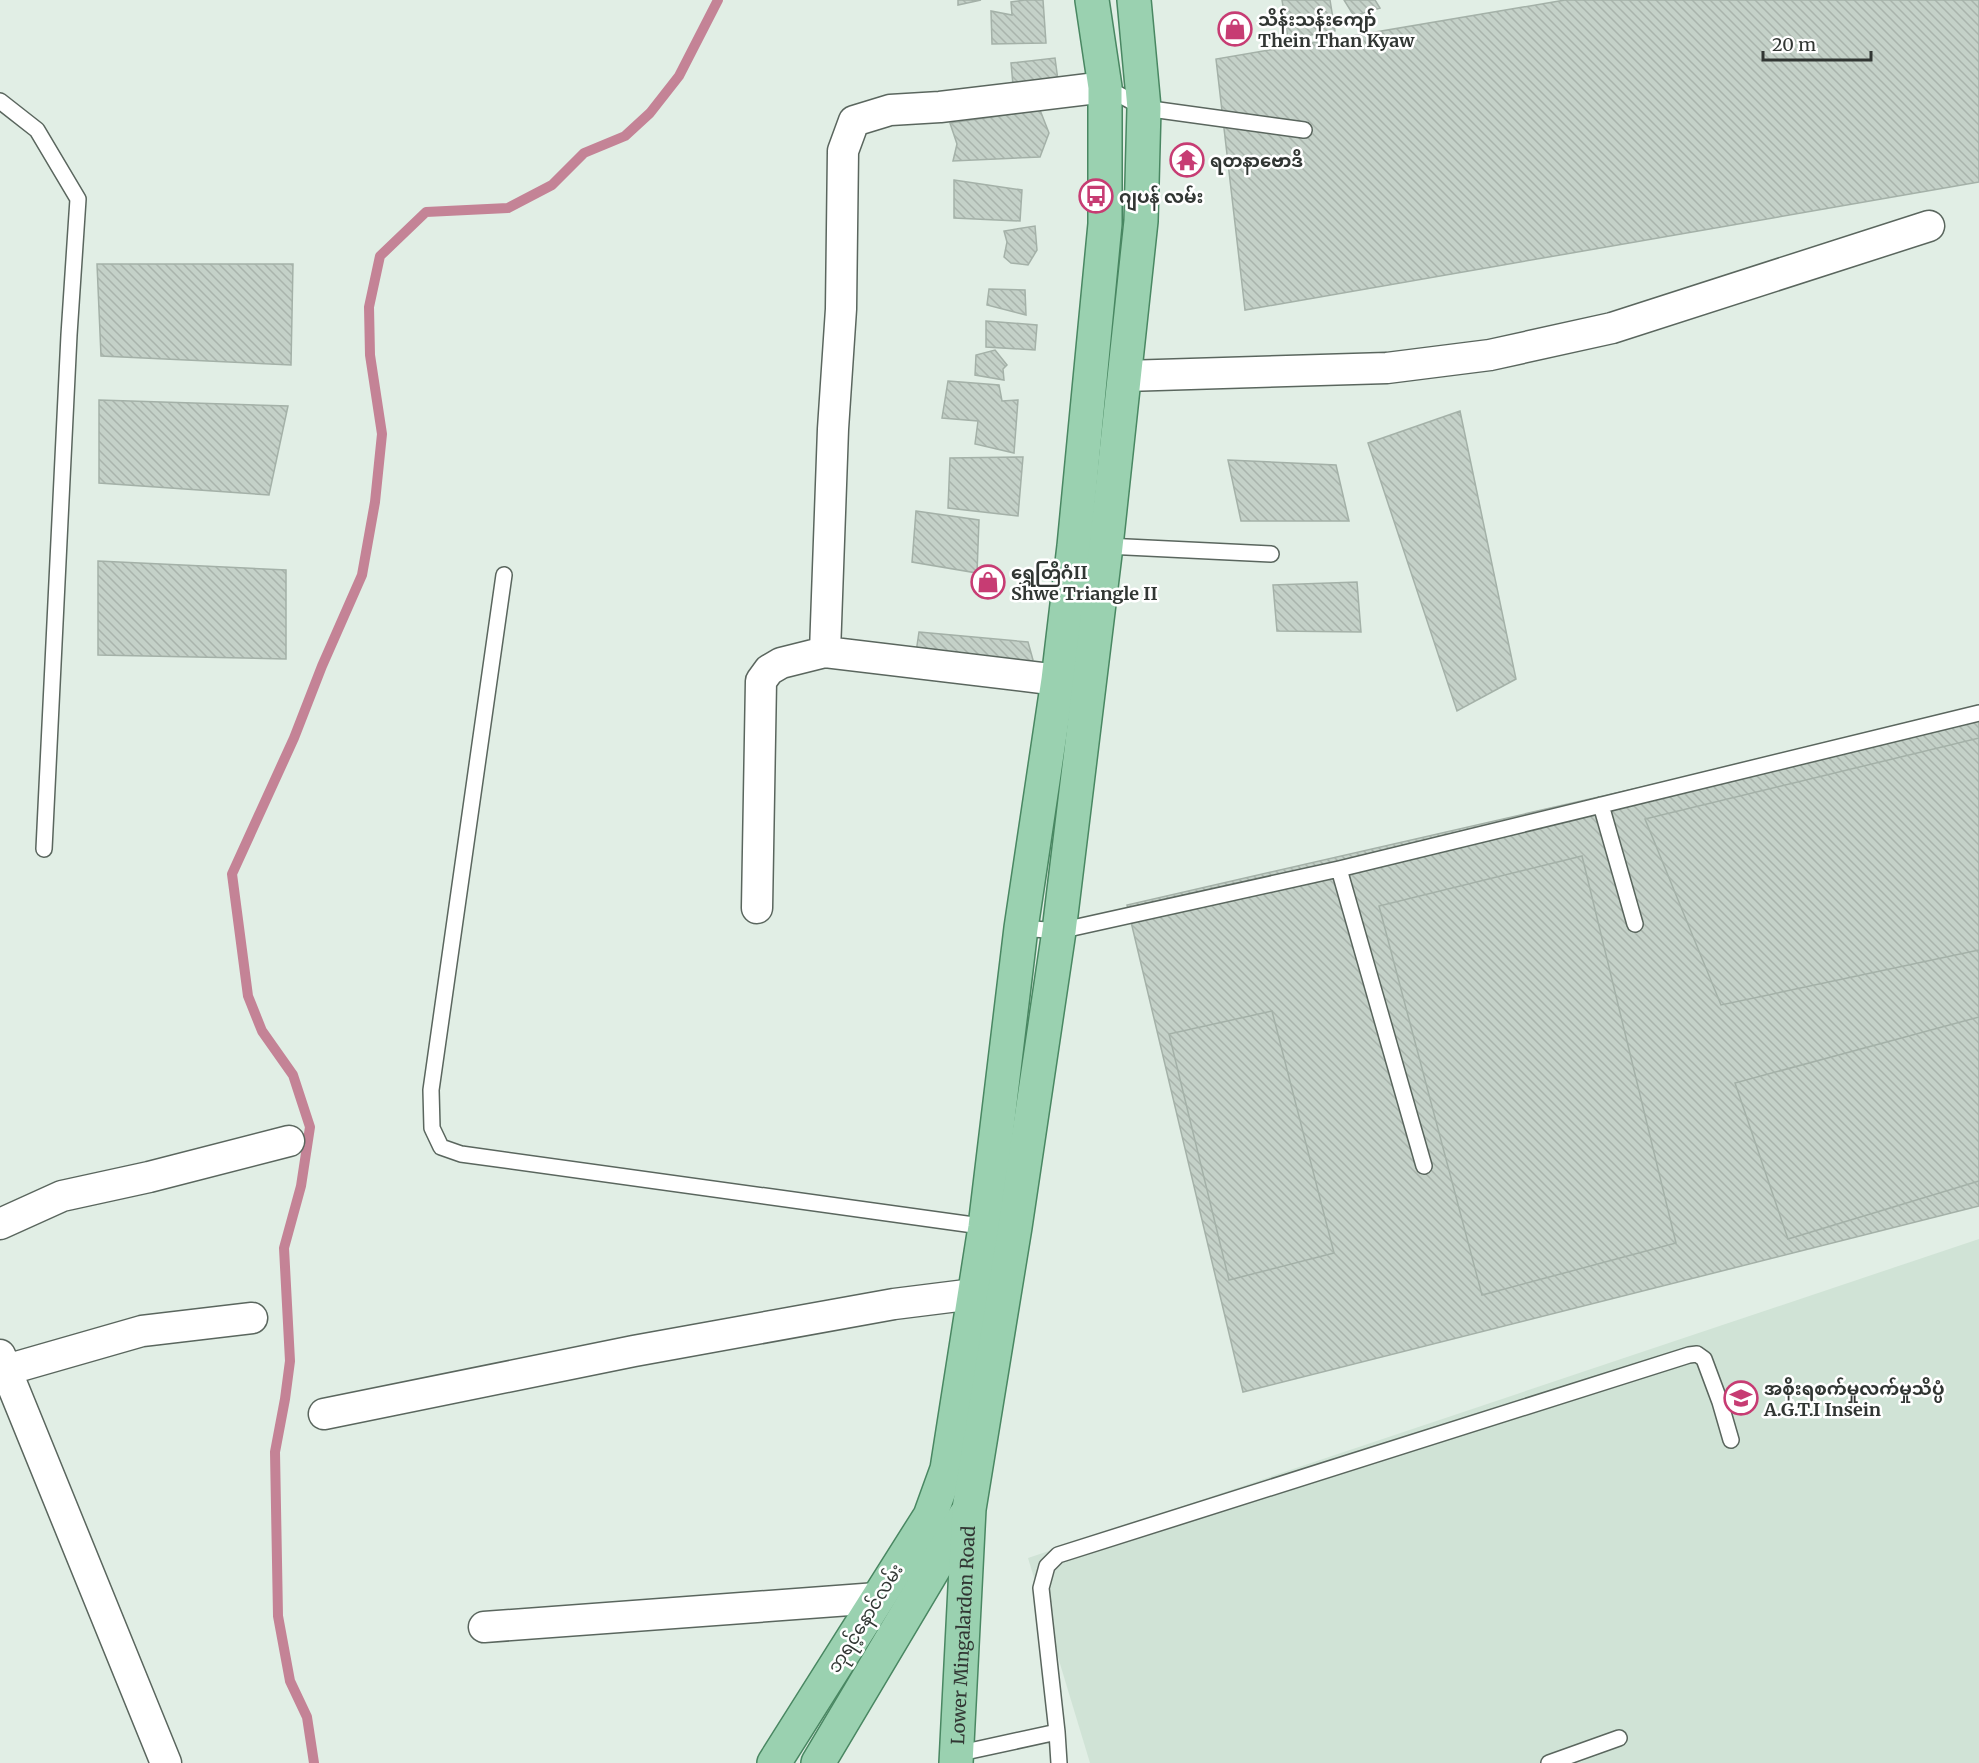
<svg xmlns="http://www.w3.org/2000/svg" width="1979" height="1763" font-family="Merriweather,'Noto Sans Myanmar',serif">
<defs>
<pattern id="building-back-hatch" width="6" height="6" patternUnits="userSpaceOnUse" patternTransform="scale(1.5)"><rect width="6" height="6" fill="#c4d1c8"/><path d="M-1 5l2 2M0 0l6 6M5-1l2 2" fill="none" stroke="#a9b4ac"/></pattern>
</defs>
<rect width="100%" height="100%" fill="#e1eee5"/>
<!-- built -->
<path fill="#d0e3d6" d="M1979,1239v524h-889l-62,-205z"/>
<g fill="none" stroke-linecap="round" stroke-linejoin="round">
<!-- stream -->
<path stroke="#c48396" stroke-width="10" d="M314,1763l-7,-46 -17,-36 -12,-65 -3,-164 10,-53 5,-38 -6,-113 17,-62 9,-59 -17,-52 -31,-44 -14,-35 -16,-122 62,-136 28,-72 40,-91 13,-73 7,-68 -12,-79 -1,-48 11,-51 46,-44 82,-4 44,-23 32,-32 41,-17 25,-23 29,-37 39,-76"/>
</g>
<!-- building -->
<path fill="url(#building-back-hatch)" stroke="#a4b1a8" stroke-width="1.5" d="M958,0h23l-23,5z
M1025,0h18l3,43 -54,1 -1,-33 21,4 -1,-13z
M1282,0h48l5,31 -47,8z
M1344,0h31l5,8 -26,8z
M1565,0h414v182l-734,128 -29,-251z
M1055,58l4,30 -45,8 -3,-33z
M1040,110l9,23 -9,24 -87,4 4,-17 -7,-21z
M954,180l68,10 -2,31 -66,-3z
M1035,226l2,24 -9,15 -17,-2 -7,-6 3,-15 -3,-11z
M97,264h196l-2,101 -190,-9z
M989,289l36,1 1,25 -39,-10z
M986,321l51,4 -2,25 -49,-3z
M995,350l12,15 -4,4 1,11 -29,-5 1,-20z
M948,381l51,4 3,16 16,-1 -4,53 -39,-9 3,-23 -36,-3z
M99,400l189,6 -19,89 -170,-12z
M1460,411l56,268 -59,32 -89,-268z
M1023,457l-5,59 -70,-8 2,-50z
M1228,460l108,5 13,56h-108z
M916,511l63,9 -2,53 -65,-11z
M98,561l188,9v89l-188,-4z
M1357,582l4,50 -84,-1 -4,-46z
M919,632l109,10 5,18 -9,14 -109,-15z
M1979,710v496l-736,186 -116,-487z
M1979,738v212l-258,55 -76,-186z
M1582,856l94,387 -194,52 -103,-389z
M1272,1011l62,242 -105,27 -60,-246z
M1979,1017v164l-191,58 -53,-156z"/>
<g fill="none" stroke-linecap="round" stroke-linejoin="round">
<defs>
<path id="service" d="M1105,87l39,21 160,22
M0,101l37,29 41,69 -9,136 -25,514
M1106,546l165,8
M504,575l-73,515 1,38 9,19 20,7 527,73
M1601,805l34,119
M1339,869l85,297
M1021,928l38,3 280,-62 640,-156
M1057,1732l2,31
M956,1754l101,-22 -16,-144 6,-22 11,-11 631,-200 8,-1 7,5 16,43 11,38
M1549,1763l70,-25"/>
<path id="minor" d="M1125,376l262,-8 103,-13 122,-27 317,-102
M1082,685l-24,-5 -233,-28 8,-223 8,-120 2,-158 11,-30 36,-11 50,-3 165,-20
M757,908l4,-227 8,-11 12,-7 44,-11
M0,1224l62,-28 87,-19 140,-36
M0,1355l166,408
M6,1370l136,-39 110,-13
M324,1414l310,-63 260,-47 80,-10 23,3
M484,1627l393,-29"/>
<g id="primary">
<path d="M774,1763l156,-247 17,-47 38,-242 36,-299 37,-248 16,-134 31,-322v-137l-13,-87"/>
<path d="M818,1763l147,-247"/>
<path id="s1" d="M956,1763l13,-254 46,-282 44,-296 47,-385 35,-325 3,-113 -10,-108"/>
</g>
</defs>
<!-- service casing -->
<use href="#service" stroke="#5a665e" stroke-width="18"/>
<!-- minor casing -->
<use href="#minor" stroke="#5a665e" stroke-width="33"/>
<!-- primary casing -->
<use href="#primary" stroke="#498762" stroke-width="36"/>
<!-- service -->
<use href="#service" stroke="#fff" stroke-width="15"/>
<!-- minor -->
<use href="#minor" stroke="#fff" stroke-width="30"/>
<!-- primary -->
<use href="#primary" stroke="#9ad1b0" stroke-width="33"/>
</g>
<!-- icons -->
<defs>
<symbol id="shop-ring" viewBox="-11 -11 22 22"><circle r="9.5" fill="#fff" stroke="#c73c73" stroke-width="1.5"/><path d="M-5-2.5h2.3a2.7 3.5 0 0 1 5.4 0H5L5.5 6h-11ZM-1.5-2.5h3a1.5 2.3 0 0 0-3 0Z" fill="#c73c73"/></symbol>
<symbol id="temple-ring" viewBox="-11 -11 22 22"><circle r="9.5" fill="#fff" stroke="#c73c73" stroke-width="1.5"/><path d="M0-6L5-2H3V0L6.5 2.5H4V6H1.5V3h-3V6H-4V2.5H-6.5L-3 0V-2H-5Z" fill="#c73c73"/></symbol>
<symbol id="bus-ring" viewBox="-11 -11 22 22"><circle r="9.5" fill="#fff" stroke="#c73c73" stroke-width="1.5"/><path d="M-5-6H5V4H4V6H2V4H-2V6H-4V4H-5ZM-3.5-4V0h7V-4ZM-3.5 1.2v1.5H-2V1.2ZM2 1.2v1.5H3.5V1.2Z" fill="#c73c73"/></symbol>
<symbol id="university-ring" viewBox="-11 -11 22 22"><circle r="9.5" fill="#fff" stroke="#c73c73" stroke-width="1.5"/><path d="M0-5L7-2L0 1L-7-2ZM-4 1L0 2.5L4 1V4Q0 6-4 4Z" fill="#c73c73"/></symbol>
</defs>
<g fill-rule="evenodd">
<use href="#shop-ring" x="1216" y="10" width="38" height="38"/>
<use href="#temple-ring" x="1168" y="141" width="38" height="38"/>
<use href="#bus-ring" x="1077" y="177" width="38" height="38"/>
<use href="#shop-ring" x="969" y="563" width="38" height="38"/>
<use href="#university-ring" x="1722" y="1379" width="38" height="38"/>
</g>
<g text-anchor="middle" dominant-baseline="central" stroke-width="5" stroke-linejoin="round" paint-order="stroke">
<!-- poi labels -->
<g font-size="18" font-weight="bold" fill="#313633" stroke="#fff" text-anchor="start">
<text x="1258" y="19">သိန်းသန်းကျော်<tspan x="1258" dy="21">Thein Than Kyaw</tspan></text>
<text x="1210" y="160">ရတနာဗောဒိ</text>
<text x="1119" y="196">ဂျပန် လမ်း</text>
<text x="1011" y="572">ရွှေတြိဂံII<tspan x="1011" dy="21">Shwe Triangle II</tspan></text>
<text x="1764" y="1388">အစိုးရစက်မှုလက်မှုသိပ္ပံ<tspan x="1764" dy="21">A.G.T.I Insein</tspan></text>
</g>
<!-- street labels -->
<g font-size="18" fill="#313633" stroke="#fff">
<text transform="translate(865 1618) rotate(-58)">ဘုရင့်နောင်လမ်း</text>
<text stroke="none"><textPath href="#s1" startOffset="128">Lower Mingalardon Road</textPath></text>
</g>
</g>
<!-- scale -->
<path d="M1763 51v9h108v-9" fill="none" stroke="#313633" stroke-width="3"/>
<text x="1772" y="51" font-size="18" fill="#313633" stroke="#ffffff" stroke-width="4.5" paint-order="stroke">20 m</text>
</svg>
